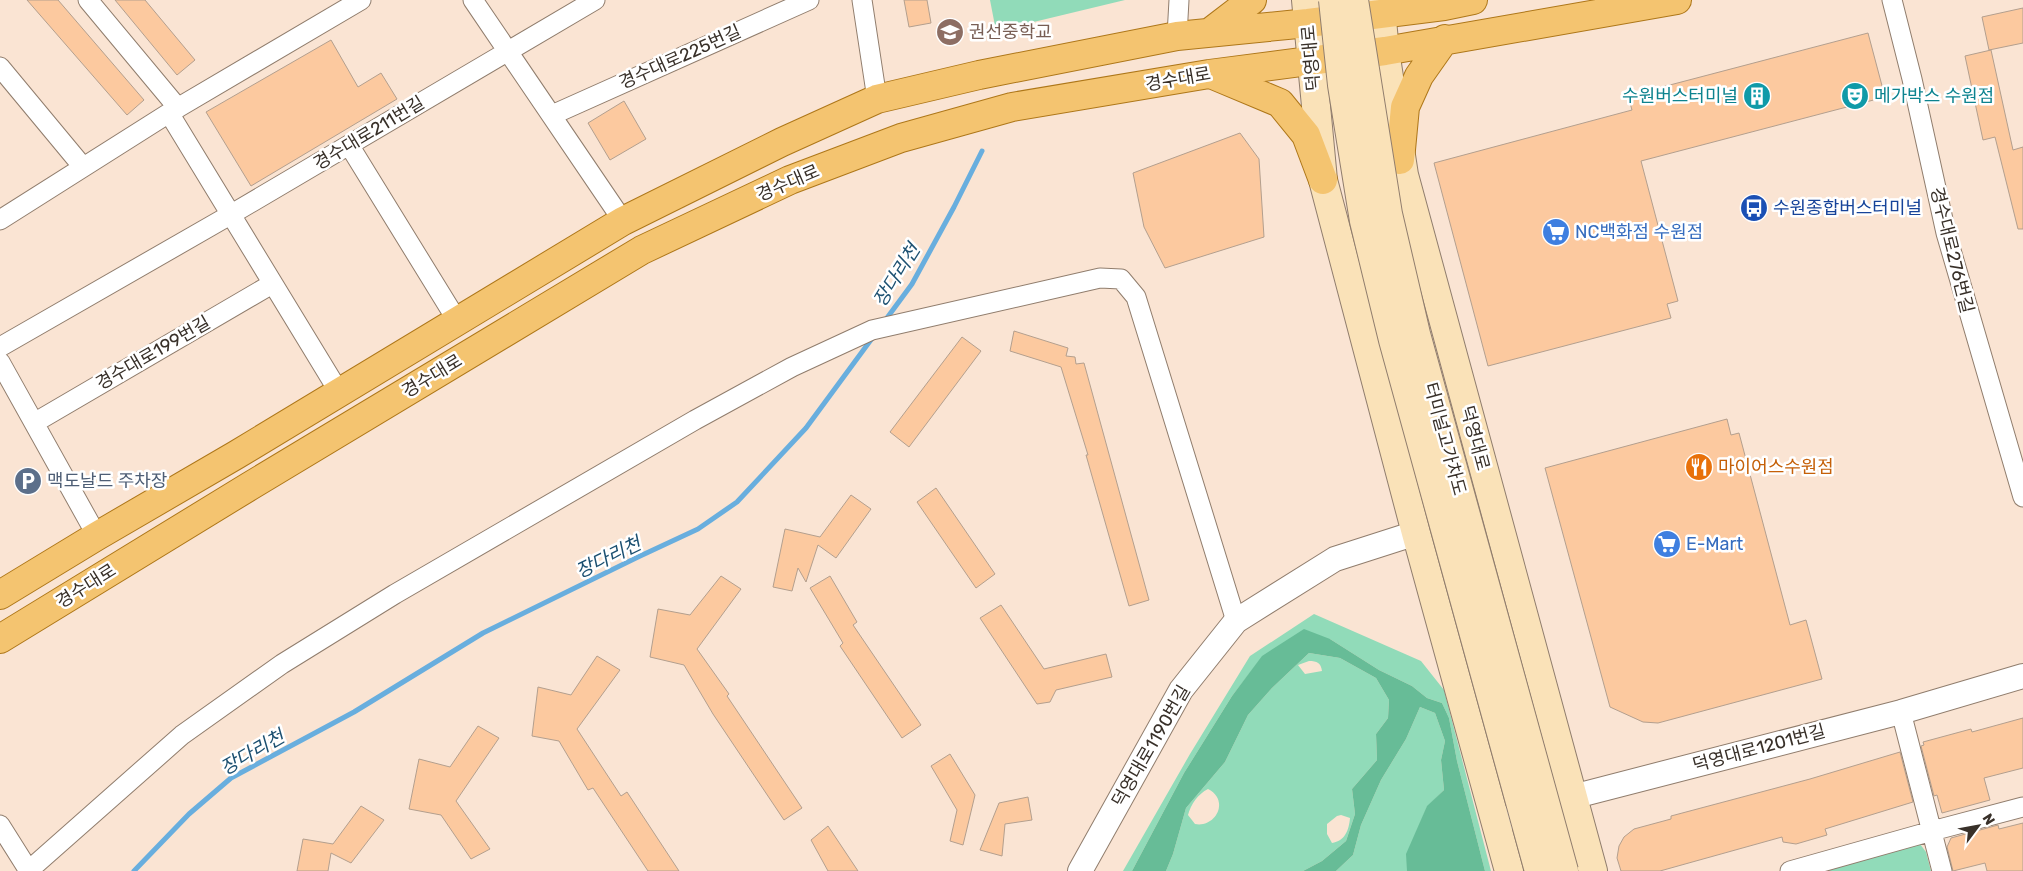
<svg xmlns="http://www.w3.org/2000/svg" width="2023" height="871" viewBox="0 0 2023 871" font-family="Rubik,'Noto Sans KR',sans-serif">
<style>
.green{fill:#91dbb9;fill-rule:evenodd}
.forest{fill:#67bc97}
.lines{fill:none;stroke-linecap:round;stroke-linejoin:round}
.stream{stroke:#68aede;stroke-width:5}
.building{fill:#fcc99f;stroke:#b39f8e}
.minor-casing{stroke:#907d6d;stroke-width:21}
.tertiary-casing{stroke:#907d6d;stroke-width:26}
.secondary-casing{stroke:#907d6d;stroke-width:30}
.primary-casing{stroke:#ae7719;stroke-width:30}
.minor{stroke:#fff;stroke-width:19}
.tertiary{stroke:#fff;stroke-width:24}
.secondary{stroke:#fae2b8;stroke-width:28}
.primary{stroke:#f4c470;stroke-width:28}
.secondary-bridge-casing{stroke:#907d6d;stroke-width:30;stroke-linecap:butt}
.secondary-bridge{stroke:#fae2b8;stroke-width:28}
.labels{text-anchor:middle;stroke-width:5;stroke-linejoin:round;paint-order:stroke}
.education-label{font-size:18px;fill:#785e54;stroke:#fff;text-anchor:start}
.street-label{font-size:18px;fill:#383029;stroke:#fff}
.culture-label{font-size:18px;fill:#0d838f;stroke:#fff;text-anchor:end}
.transit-label{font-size:18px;fill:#164399;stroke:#fff;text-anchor:start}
.shop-label{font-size:18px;fill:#366cbe;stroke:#fff;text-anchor:start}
.food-label{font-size:18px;fill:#c56008;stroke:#fff;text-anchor:start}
.service-label{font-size:18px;fill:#4e5e75;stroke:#fff;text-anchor:start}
.water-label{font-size:19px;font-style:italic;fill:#1c5071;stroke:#fff}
</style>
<rect width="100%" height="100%" fill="#fae4d3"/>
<!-- green -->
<path class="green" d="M990 0H1125L996 31Z
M1314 614 1421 661 1444 690 1491 871H1485L1457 761 1449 718 1442 703 1427 698 1412 686 1379 670 1330 639 1263 656 1232 696 1184 773 1132 871H1123L1190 754 1250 656Z
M1309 653 1340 658 1376 678 1389 700 1388 718 1376 734 1377 760 1352 789 1355 814 1346 841 1322 861 1303 871H1166L1173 854 1186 808 1225 762 1248 715 1272 688ZM1309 661C1317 661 1321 663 1322 671L1305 674 1298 665ZM1208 789C1230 800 1216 828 1195 824L1188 815C1191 804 1198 794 1208 789ZM1341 815 1350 818C1349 830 1345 841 1332 843L1327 834V824L1337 816Z
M1420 707 1435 713 1445 741 1441 760 1444 790 1427 807 1407 854V871H1336L1353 855 1361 825 1381 780 1406 739Z
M1912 844H1920L1926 852 1931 871H1817Z"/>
<!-- forest -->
<path class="forest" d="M1304 629 1330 639 1379 670 1412 686 1427 698 1442 703 1449 718 1457 761 1485 871H1407L1406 854 1427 806 1444 790 1441 760 1445 741 1435 713 1420 707 1406 739 1381 780 1361 825 1353 855 1336 871H1303L1322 861 1346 841 1355 814 1352 789 1377 760 1376 734 1388 718 1389 700 1376 678 1340 658 1309 653 1272 688 1248 715 1225 762 1186 808 1173 854 1166 871H1132L1184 773 1232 696 1262 656Z"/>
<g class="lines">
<!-- stream -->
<path class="stream" d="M884 322 912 284 954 207 982 151
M134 871 189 814 231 778 354 712 483 633 638 557 698 529 737 502 806 428 873 337"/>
</g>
<!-- building -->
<path class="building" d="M27 0H58L144 100 127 115Z
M115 0H145L195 60 177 75Z
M904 0H927L931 23 909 27Z
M2023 8V43L1989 50 1982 17Z
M1868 33 1885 97 1641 161 1678 301 1667 304 1671 318 1488 366 1434 163 1632 110 1628 96Z
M331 40 358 87 381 73 397 99 251 186 206 112Z
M1991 50 2013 150 2023 147V229H2018L1995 137 1983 140 1965 56Z
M624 101 646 139 610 160 588 123Z
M1240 133 1259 159 1264 237 1165 268 1144 227 1133 173Z
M1014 331 1068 348 1066 356 1075 357 1076 364 1084 363 1149 600 1129 606 1086 455H1088L1061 367 1010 351Z
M962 337 981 351 909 447 890 432Z
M1727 419 1731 435 1739 433 1790 625 1806 620 1822 679 1658 723 1643 722 1610 707 1545 468Z
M936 488 995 574 976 588 917 502Z
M851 495 871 509 836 558 818 545 806 582 798 568 792 591 773 587 785 529 820 537Z
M721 576 741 589 697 649 729 694 727 696 802 808 784 820 713 714 684 665 650 657 658 609 690 615Z
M830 576 857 622 853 625 921 725 902 738 840 646 843 643 810 588Z
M1001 605 1044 669 1106 654 1112 677 1056 690 1050 702 1037 704 980 618Z
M597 656 620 670 577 729 621 796 627 792 679 871H648L593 788 588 790 559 741 532 736 538 687 571 695Z
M2023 718V768L1984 778 1990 800 1942 813 1937 795 1934 796 1921 746 1924 745 1923 742 1971 729 1972 732Z
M478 726 499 738 456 801 490 849 471 859 441 815 409 809 419 759 450 767Z
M1900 752 1913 802 1825 829 1827 835 1796 844 1783 842 1782 837 1660 871H1621L1617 858 1619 846 1624 837 1634 829 1671 819V816L1810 779Z
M950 754 975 795 963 845 950 841 957 810 931 766Z
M1028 797 1032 820 1005 824 1002 856 980 850 999 803Z
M361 806 384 820 351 863 331 853 328 871H297L303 839 333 844Z
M2023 823V871H1987L1985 863 1953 871 1947 847 1951 838 1998 825 1999 829Z
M828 826 858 871H828L811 840Z"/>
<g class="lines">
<!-- minor casing -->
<g class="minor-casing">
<path id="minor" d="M88 0 178 108
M473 0 623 221
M862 0 877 99
M1892 0 1912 79 1946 233 2023 497
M1177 36 1179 0
M0 67 83 167
M169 113 339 392
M552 115 809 0
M349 145 458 322
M0 220 169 113 361 0
M0 347 230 215 595 0
M0 362 97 536
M34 423 272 284
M1901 712 1942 871
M0 825 29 871
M28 871 182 735 282 664 395 594 695 420 792 367 872 330 1100 278 1121 279 1136 297 1236 621
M1790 871 1932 831 2023 807"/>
</g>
<!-- tertiary casing -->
<g class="tertiary-casing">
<path id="tertiary" d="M1496 822 1572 797 1901 712 2023 676
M1080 871 1181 690 1236 621 1335 559 1416 533"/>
</g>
<!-- secondary casing -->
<g class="secondary-casing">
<path id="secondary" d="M1306 0 1323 180 1416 533 1509 871
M1380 0 1385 51 1404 175 1593 871"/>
</g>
<!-- primary casing -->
<g class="primary-casing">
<path id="primary" d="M1209 33 1252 0
M1213 75 1280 103 1306 135 1323 180
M1400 160 1405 107 1419 76 1445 39
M0 595 97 536 236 455 623 221 782 142 877 99 979 75 1177 36 1308 23 1444 6 1473 0
M0 639 250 486 642 250 790 180 901 138 1012 107 1209 74 1385 51 1677 0"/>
</g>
<!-- minor -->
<use href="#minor" class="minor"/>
<!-- tertiary -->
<use href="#tertiary" class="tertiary"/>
<!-- secondary -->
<use href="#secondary" class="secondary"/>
<!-- primary -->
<use href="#primary" class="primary"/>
<!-- secondary-bridge casing -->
<g class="secondary-bridge-casing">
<path id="secondary-bridge" d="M1333 0 1342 85 1364 221 1393 340 1539 871
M1354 0 1388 214 1416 334 1564 871"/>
</g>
<!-- secondary-bridge -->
<use href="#secondary-bridge" class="secondary-bridge"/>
</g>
<!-- icons -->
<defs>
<g id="school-disc" transform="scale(1.4375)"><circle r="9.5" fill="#8d6e63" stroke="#fff"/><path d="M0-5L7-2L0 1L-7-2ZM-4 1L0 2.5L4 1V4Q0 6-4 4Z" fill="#fff"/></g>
<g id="building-disc" transform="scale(1.4375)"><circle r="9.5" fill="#0f9aa8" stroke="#fff"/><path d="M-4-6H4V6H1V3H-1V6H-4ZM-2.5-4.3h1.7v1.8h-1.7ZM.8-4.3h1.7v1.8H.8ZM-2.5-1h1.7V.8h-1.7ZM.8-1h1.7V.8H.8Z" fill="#fff"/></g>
<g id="theatre-disc" transform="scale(1.4375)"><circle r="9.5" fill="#0f9aa8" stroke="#fff"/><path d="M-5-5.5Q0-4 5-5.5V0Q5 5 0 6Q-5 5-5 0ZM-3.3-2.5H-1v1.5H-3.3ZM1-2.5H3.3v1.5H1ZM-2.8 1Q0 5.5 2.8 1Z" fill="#fff"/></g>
<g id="bus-disc" transform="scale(1.4375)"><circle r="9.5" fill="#1a4fb4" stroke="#fff"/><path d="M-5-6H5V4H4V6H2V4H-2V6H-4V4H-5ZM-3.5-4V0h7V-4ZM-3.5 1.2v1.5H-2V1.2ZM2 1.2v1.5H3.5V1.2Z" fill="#fff"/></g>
<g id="supermarket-disc" transform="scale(1.4375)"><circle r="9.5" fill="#3f7fe0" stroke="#fff"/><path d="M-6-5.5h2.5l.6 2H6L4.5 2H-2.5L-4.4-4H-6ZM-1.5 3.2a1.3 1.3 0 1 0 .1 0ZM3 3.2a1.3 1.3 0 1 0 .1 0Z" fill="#fff"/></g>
<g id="restaurant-disc" transform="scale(1.4375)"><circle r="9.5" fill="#e8710a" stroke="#fff"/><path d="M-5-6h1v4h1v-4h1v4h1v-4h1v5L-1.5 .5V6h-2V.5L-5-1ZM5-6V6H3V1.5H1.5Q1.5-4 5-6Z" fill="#fff"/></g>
<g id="parking-disc" transform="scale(1.4375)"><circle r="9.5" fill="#5c6f8a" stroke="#fff"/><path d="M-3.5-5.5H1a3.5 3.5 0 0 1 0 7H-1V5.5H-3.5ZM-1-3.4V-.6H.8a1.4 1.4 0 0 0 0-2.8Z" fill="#fff"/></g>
</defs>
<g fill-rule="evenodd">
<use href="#school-disc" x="950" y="32"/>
<use href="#building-disc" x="1757" y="96"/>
<use href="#theatre-disc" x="1855" y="96"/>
<use href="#bus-disc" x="1754" y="208"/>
<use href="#supermarket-disc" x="1556" y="232"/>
<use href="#restaurant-disc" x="1699" y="467"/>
<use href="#parking-disc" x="28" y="481"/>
<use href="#supermarket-disc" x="1667" y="544"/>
</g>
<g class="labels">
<!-- education labels -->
<g class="education-label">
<text x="969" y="38">권선중학교</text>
</g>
<!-- street labels -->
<g class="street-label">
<text transform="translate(680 57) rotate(-24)" y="6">경수대로225번길</text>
<text transform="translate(1311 58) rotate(-95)" y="6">덕영대로</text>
<text transform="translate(1178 79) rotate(-10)" y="6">경수대로</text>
<text transform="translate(369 133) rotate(-31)" y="6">경수대로211번길</text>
<text transform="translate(788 183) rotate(-23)" y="6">경수대로</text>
<text transform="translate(1952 250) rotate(76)" y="6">경수대로276번길</text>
<text transform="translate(153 353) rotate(-30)" y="6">경수대로199번길</text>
<text transform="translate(432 376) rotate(-31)" y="6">경수대로</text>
<text transform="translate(1475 438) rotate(75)" y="6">덕영대로</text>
<text transform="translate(1445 439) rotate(75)" y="6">터미널고가차도</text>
<text transform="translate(86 586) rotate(-32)" y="6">경수대로</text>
<text transform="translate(1151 746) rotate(-60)" y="6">덕영대로1190번길</text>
<text transform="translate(1759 748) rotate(-15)" y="6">덕영대로1201번길</text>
</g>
<!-- culture labels -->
<g class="culture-label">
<text x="1738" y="102">수원버스터미널</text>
<text x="1874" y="102" text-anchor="start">메가박스 수원점</text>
</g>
<!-- transit labels -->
<g class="transit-label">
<text x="1773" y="214">수원종합버스터미널</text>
</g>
<!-- shop labels -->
<g class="shop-label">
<text x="1575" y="238">NC백화점 수원점</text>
<text x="1686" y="550">E-Mart</text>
</g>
<!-- food labels -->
<g class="food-label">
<text x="1718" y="473">마이어스수원점</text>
</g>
<!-- service labels -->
<g class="service-label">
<text x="47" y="487">맥도날드 주차장</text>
</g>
<!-- water labels -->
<g class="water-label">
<text transform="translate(896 275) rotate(-58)" y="7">장다리천</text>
<text transform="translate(608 557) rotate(-26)" y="7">장다리천</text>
<text transform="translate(252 752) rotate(-30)" y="7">장다리천</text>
</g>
</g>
<!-- north arrow -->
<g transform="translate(1978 826) rotate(58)" stroke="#ffffff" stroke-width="4" paint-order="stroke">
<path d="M0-4L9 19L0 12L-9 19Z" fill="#383029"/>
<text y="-8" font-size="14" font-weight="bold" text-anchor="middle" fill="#383029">N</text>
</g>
</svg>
